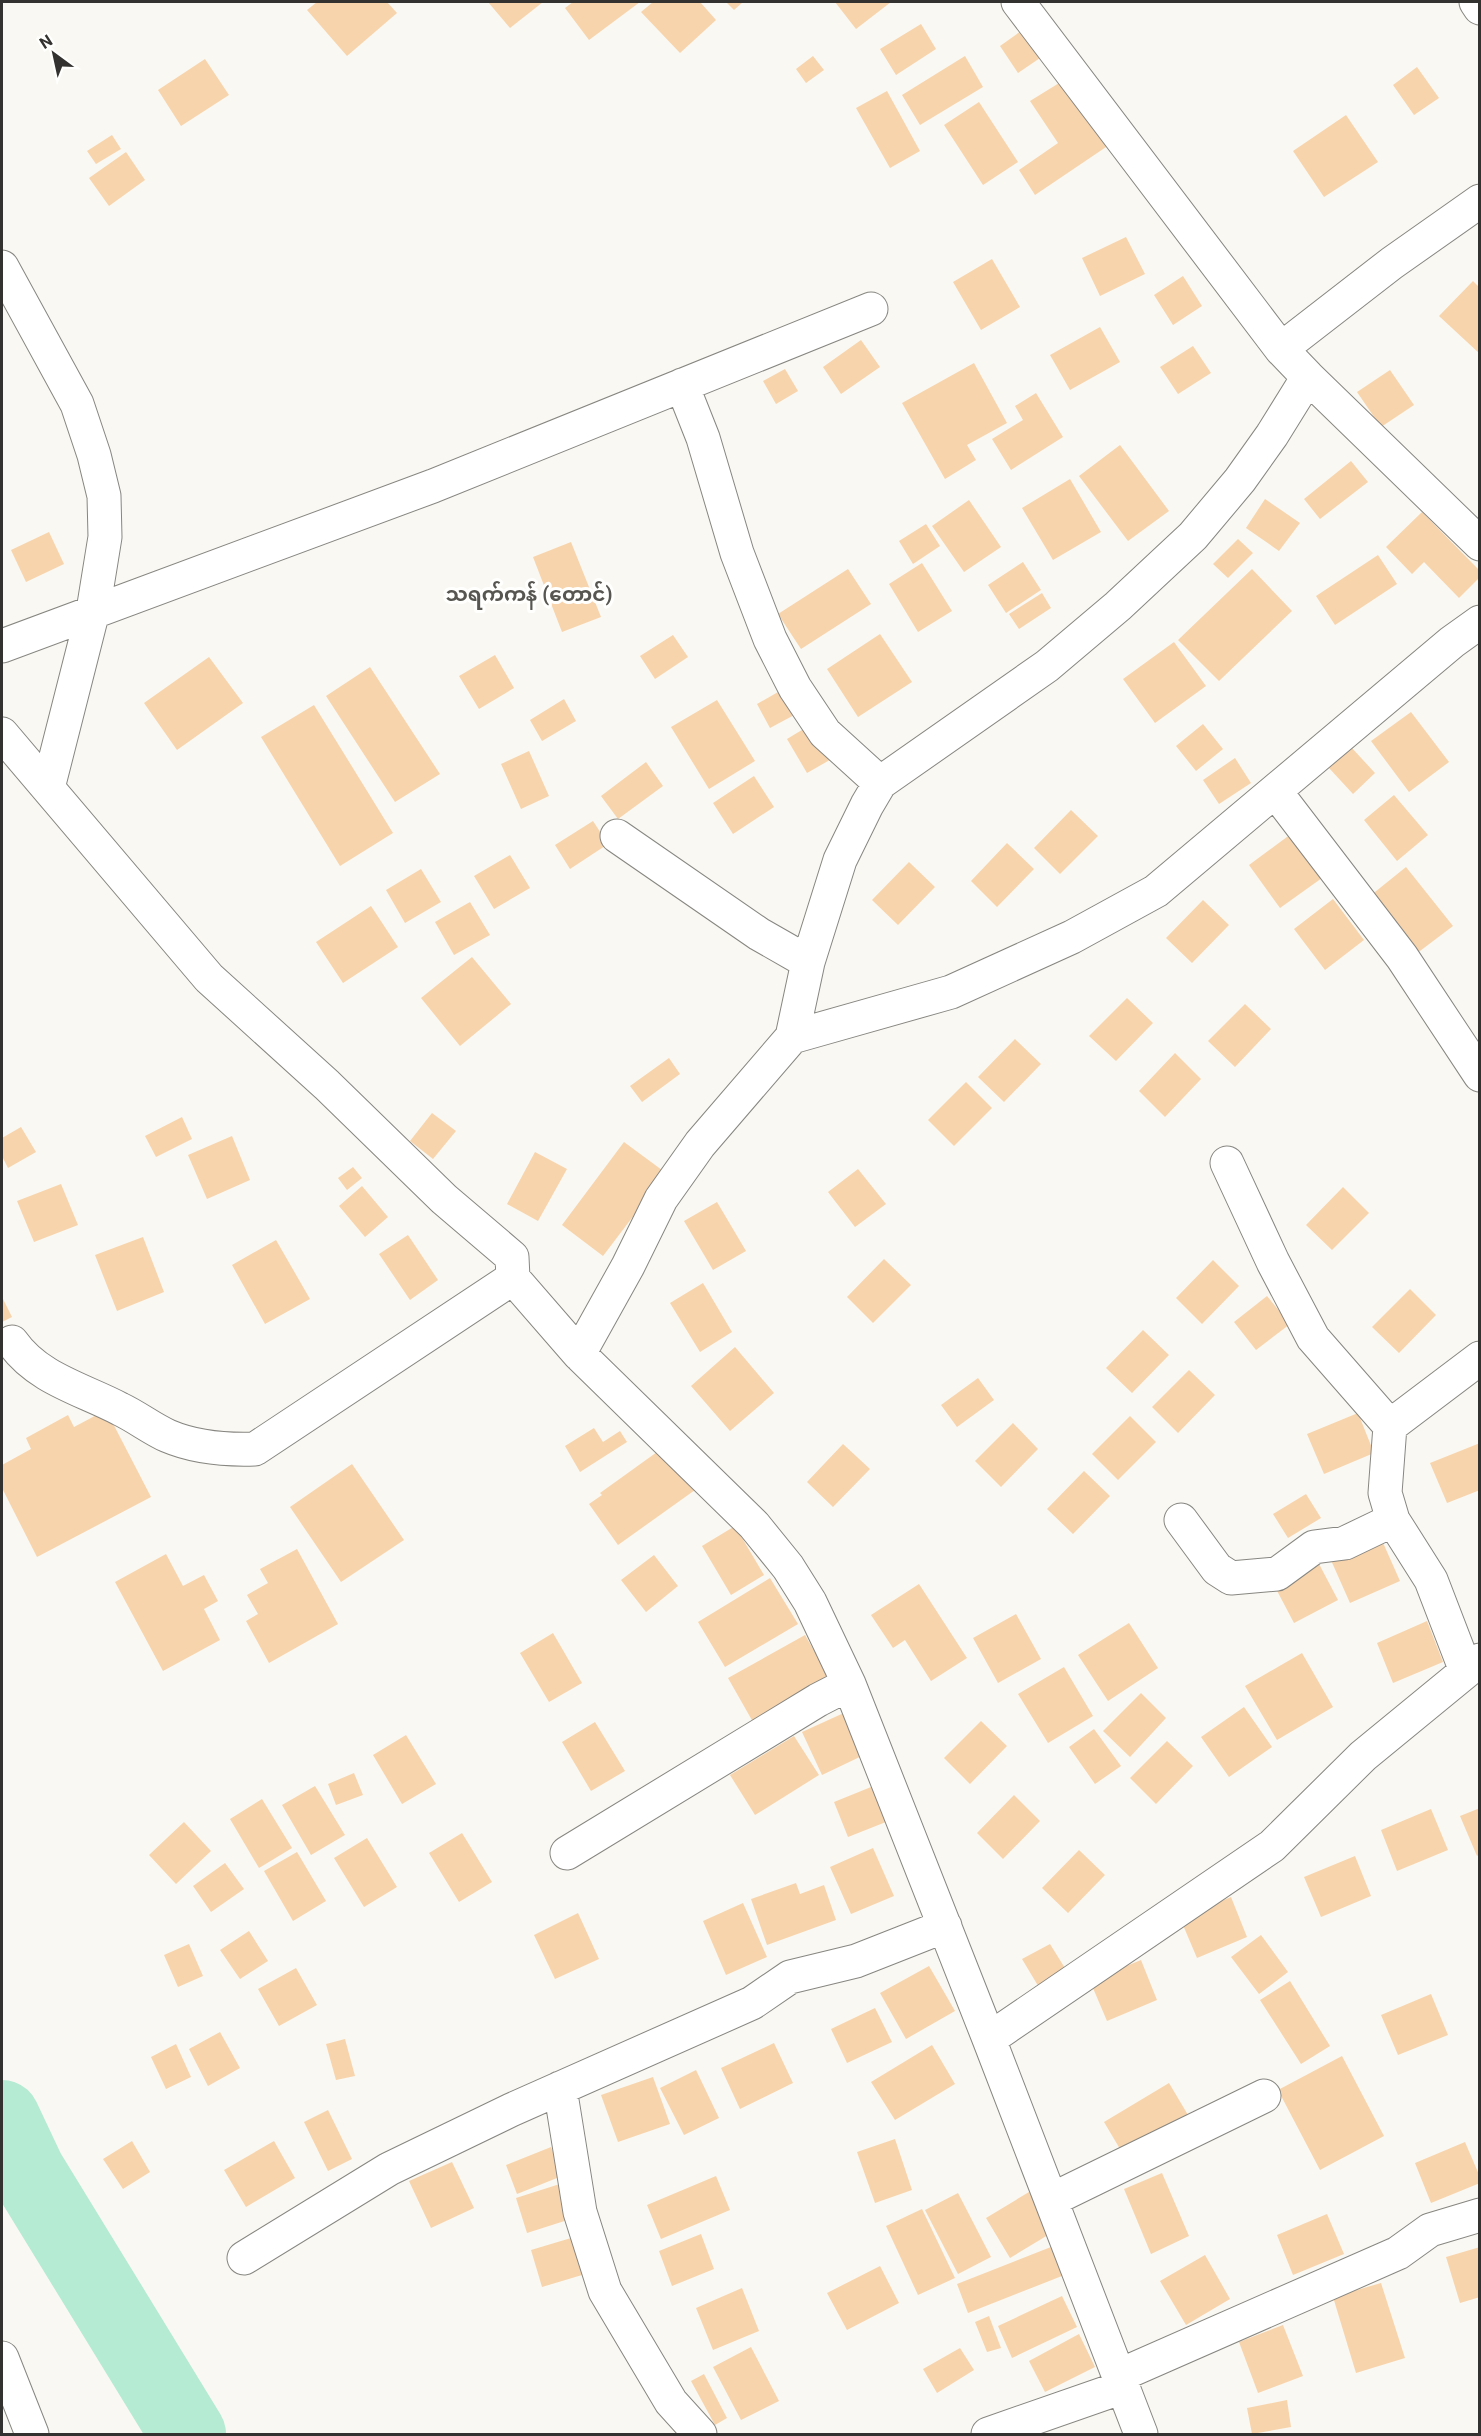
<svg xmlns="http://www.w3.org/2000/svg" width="1481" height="2436" viewBox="0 0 1481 2436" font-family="Roboto,'Noto Sans Myanmar',sans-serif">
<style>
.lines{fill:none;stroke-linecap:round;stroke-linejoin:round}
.river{stroke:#b4ebd2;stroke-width:76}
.building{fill:#f8d4ac}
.minor-casing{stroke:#878681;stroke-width:35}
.minor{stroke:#fff;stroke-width:33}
.labels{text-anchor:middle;stroke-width:6;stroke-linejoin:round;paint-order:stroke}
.quarter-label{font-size:20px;font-weight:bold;fill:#575651;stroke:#fffffe}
</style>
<rect width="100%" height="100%" fill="#f9f8f2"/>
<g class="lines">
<!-- river -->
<path class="river" d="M2 2118 27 2171 188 2434"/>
</g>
<!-- building -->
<path class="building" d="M317 2H387L397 13 347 56 307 10Z
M488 2H543L510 28Z
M573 2H640L589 40 565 8Z
M653 2H700L716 20 680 53 641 12Z
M726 2H743L734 10Z
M835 2H891L856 29Z
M921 24 936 49 896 75 880 49Z
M1021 31 1040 58 1018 73 1000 46Z
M813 56 824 70 806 83 796 69Z
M965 56 983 87 920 125 902 95Z
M205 59 229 95 181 126 158 90Z
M1417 67 1439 98 1414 115 1393 85Z
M1064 80 1112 143 1035 195 1019 170 1058 143 1030 101Z
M887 91 920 151 890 168 856 108Z
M979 102 1018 162 983 185 944 125Z
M1346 115 1378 162 1324 197 1293 151Z
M112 135 121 149 96 164 87 151Z
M126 152 145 180 109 206 89 178Z
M1126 237 1145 274 1100 296 1082 258Z
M992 259 1020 307 981 330 953 282Z
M1183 276 1202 306 1173 325 1154 295Z
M1473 281 1480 288V354L1439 316Z
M1100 327 1120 362 1070 390 1050 355Z
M861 340 880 367 841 394 823 367Z
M1193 346 1211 373 1178 394 1160 367Z
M974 363 1007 423 967 445 976 460 945 479 902 403Z
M785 369 798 391 776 404 763 381Z
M1390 370 1414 405 1381 427 1357 392Z
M1036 393 1063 437 1011 470 992 439 1023 420 1015 406Z
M1120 445 1169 511 1128 541 1079 476Z
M1351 461 1368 482 1320 519 1304 499Z
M1070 479 1101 532 1053 560 1022 508Z
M1265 499 1300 523 1279 551 1246 528Z
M969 500 1001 547 964 572 932 526Z
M1422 512 1480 571V577L1459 598 1424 562 1412 574 1386 547Z
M926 524 940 546 913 564 899 541Z
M49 532 64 564 26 582 11 550Z
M1238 539 1253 553 1228 578 1213 564Z
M571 542 601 617 562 632 533 557Z
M1378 555 1397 584 1335 625 1316 596Z
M1023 562 1041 590 1006 613 988 585Z
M922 563 952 611 918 632 889 584Z
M848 569 871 604 801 649 778 614Z
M1252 569 1292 611 1219 681 1178 640Z
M1042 593 1051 608 1019 629 1009 614Z
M880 634 912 682 858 717 827 669Z
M673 635 688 657 655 679 640 656Z
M1174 642 1206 686 1155 723 1123 679Z
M495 655 514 688 479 709 459 676Z
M209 657 243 703 177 750 144 703Z
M370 667 440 774 395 802 326 696Z
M785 688 798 713 770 728 757 704Z
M564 699 576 721 542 741 530 720Z
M717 700 755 761 709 789 671 727Z
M314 705 393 833 340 866 261 737Z
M1411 712 1449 762 1409 792 1371 741Z
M815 722 835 757 807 773 787 739Z
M1203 724 1223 749 1196 771 1176 746Z
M1351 747 1375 773 1353 794 1329 768Z
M529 751 549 796 521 809 501 764Z
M1235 758 1251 783 1219 804 1203 780Z
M646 762 663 786 618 819 601 796Z
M754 776 774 807 733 834 713 803Z
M1394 795 1428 835 1397 861 1364 820Z
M1071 810 1098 836 1060 874 1034 848Z
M593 821 608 844 570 869 555 845Z
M1291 834 1322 878 1280 908 1249 865Z
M1007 843 1034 869 997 907 971 881Z
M510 855 530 888 494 909 474 876Z
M909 862 935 887 898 925 872 900Z
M1406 867 1453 926 1416 954 1370 896Z
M421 869 441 902 405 923 386 890Z
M1333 899 1364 940 1325 970 1294 929Z
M1203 900 1229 925 1192 963 1166 938Z
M470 902 490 935 454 955 435 922Z
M371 906 398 947 343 983 316 942Z
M472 957 511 1004 460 1046 421 998Z
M1127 998 1153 1023 1116 1061 1089 1036Z
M1245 1004 1271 1029 1235 1067 1208 1041Z
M1015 1039 1041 1064 1004 1102 978 1077Z
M1175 1053 1201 1079 1165 1117 1139 1091Z
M669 1058 680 1074 642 1102 630 1086Z
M966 1082 992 1108 954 1146 928 1120Z
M432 1113 456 1131 433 1159 410 1141Z
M182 1117 192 1139 156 1157 145 1136Z
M21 1127 36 1152 8 1168 2 1156V1138Z
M232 1136 250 1180 207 1199 188 1155Z
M624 1142 666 1173 603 1256 562 1225Z
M535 1152 567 1169 538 1221 507 1204Z
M353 1167 362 1178 347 1190 338 1178Z
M858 1169 886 1204 855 1227 828 1192Z
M61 1184 78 1225 34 1242 17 1201Z
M362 1186 388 1217 365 1237 339 1206Z
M1343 1187 1369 1213 1332 1250 1306 1225Z
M717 1202 746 1251 713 1270 684 1221Z
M408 1235 438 1280 410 1300 379 1254Z
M143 1237 164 1292 117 1311 95 1255Z
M276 1240 310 1299 265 1324 232 1265Z
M884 1259 911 1285 873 1323 847 1297Z
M1213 1260 1239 1286 1202 1324 1176 1298Z
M703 1283 732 1332 700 1352 670 1303Z
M1410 1289 1436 1315 1399 1353 1372 1327Z
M1267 1296 1290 1324 1256 1350 1234 1322Z
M2 1297 12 1317 2 1322Z
M1143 1330 1169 1355 1132 1393 1106 1368Z
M735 1347 774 1393 730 1431 691 1386Z
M1189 1370 1215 1395 1178 1433 1152 1407Z
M978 1378 994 1400 957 1427 941 1405Z
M106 1410 151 1497 37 1557 2 1488V1465L31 1449 26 1438 68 1415 74 1427Z
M1358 1413 1374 1453 1324 1474 1307 1434Z
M1130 1416 1156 1442 1118 1480 1092 1454Z
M1013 1423 1038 1449 1001 1487 975 1461Z
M594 1428 603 1442 620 1431 627 1442 580 1472 565 1446Z
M1480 1443V1490L1447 1503 1430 1463Z
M843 1444 870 1469 833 1507 807 1482Z
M664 1447 695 1490 618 1545 589 1504 602 1495 600 1493Z
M352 1464 404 1540 341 1582 290 1507Z
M1084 1471 1110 1496 1073 1534 1047 1509Z
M1306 1494 1321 1518 1288 1538 1273 1514Z
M735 1526 764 1575 731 1595 702 1546Z
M1380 1536 1400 1581 1350 1603 1330 1558Z
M297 1549 338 1624 269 1663 246 1621 258 1614 247 1595 268 1583 260 1569Z
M166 1554 183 1586 204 1575 218 1601 204 1609 220 1640 163 1671 115 1582Z
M654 1555 678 1586 646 1612 621 1580Z
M1318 1562 1338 1600 1294 1623 1274 1585Z
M770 1578 798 1624 725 1667 698 1622Z
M919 1584 967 1658 931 1681 905 1640 893 1648 871 1615Z
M1016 1614 1041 1659 998 1683 973 1638Z
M1427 1621 1443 1662 1393 1683 1377 1643Z
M1129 1623 1158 1668 1108 1701 1078 1655Z
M553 1633 582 1683 549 1702 520 1653Z
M805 1635 830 1679 753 1722 728 1678Z
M1302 1653 1333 1707 1277 1740 1245 1686Z
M1064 1667 1093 1716 1048 1743 1018 1694Z
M1141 1693 1166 1718 1130 1757 1103 1731Z
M1244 1707 1272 1747 1229 1777 1201 1737Z
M846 1712 866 1754 822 1775 802 1732Z
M981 1721 1007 1746 970 1784 944 1758Z
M595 1722 625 1771 591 1791 562 1742Z
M1094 1729 1121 1766 1095 1784 1069 1747Z
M406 1735 436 1784 402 1804 373 1755Z
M794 1736 819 1775 755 1815 730 1775Z
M1167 1741 1193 1766 1156 1804 1130 1778Z
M354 1773 363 1795 336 1805 328 1784Z
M876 1785 891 1820 848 1837 834 1802Z
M315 1786 345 1835 311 1855 282 1805Z
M1014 1795 1040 1821 1003 1859 977 1833Z
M262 1799 292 1848 259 1868 230 1819Z
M1480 1808V1854L1477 1856 1460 1816Z
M1431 1809 1448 1850 1397 1871 1381 1830Z
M184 1822 211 1851 176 1884 149 1855Z
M462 1833 492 1882 459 1902 429 1853Z
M367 1838 397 1887 364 1907 334 1858Z
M873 1848 894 1896 851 1914 830 1867Z
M1079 1850 1105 1875 1068 1913 1042 1888Z
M297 1852 326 1901 293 1921 264 1871Z
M1355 1856 1371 1896 1321 1917 1304 1877Z
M225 1863 244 1889 211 1912 193 1886Z
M796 1883 800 1894 824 1885 836 1920 767 1945 751 1899Z
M1231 1897 1247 1937 1197 1958 1180 1918Z
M743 1903 767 1957 726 1975 703 1921Z
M578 1913 599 1959 555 1979 534 1935Z
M249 1931 268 1961 240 1979 220 1950Z
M1261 1935 1288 1972 1259 1994 1231 1957Z
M189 1944 203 1976 178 1987 164 1955Z
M1050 1944 1068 1973 1040 1989 1022 1959Z
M1141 1960 1157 2000 1107 2021 1090 1981Z
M929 1966 955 2011 906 2039 880 1993Z
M296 1968 317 2005 279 2026 258 1989Z
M1290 1981 1330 2046 1301 2064 1260 2000Z
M1431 1994 1448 2035 1398 2055 1381 2015Z
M875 2008 892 2042 847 2063 831 2029Z
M220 2032 240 2068 208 2086 189 2049Z
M345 2039 355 2076 336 2080 326 2044Z
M774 2043 793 2083 740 2109 721 2068Z
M176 2044 191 2077 166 2089 151 2057Z
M932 2045 955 2084 895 2120 871 2082Z
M1342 2056 1384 2136 1320 2170 1278 2090Z
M696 2070 719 2118 684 2135 660 2088Z
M653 2077 670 2124 618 2142 601 2095Z
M1169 2083 1188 2115 1123 2154 1104 2122Z
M328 2110 352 2159 328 2171 304 2122Z
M895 2139 912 2190 875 2203 857 2152Z
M132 2141 150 2172 123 2189 103 2159Z
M274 2141 295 2178 246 2207 224 2170Z
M1465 2142 1480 2177V2183L1431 2203 1415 2163Z
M551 2147 562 2176 517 2194 506 2165Z
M452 2162 474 2208 431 2228 409 2181Z
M1162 2173 1189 2236 1151 2254 1124 2189Z
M716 2176 730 2210 661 2239 647 2205Z
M566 2182 577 2217 527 2233 516 2198Z
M1029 2192 1053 2232 1010 2258 986 2218Z
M958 2193 991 2257 958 2274 925 2210Z
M922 2209 955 2278 918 2295 886 2226Z
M1327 2214 1344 2254 1293 2275 1277 2235Z
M701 2234 714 2269 672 2286 659 2251Z
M571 2238 582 2275 542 2287 531 2250Z
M1056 2245 1067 2274 968 2313 957 2284Z
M1480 2247V2297L1460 2303 1446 2257Z
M1205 2255 1230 2299 1186 2325 1160 2281Z
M880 2266 899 2303 847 2330 827 2293Z
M1381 2283 1405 2358 1356 2373 1333 2297Z
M742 2288 759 2331 713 2350 696 2308Z
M1062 2296 1077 2327 1012 2358 998 2326Z
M989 2316 1001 2348 987 2352 975 2322Z
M1283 2325 1303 2376 1258 2393 1239 2342Z
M1079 2334 1095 2367 1045 2392 1029 2361Z
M751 2347 779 2401 741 2420 713 2367Z
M960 2348 974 2370 937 2393 923 2369Z
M704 2374 727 2418 715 2425 691 2381Z
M1287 2400 1291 2427 1252 2434 1247 2408Z"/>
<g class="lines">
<!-- minor casing -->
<g class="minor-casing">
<path id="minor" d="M1018 2 1281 349 1308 377 1480 544
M1476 2 1480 8
M2 267 77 404 94 455 104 496 105 537 93 611 48 788
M1281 349 1392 263 1480 201
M682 385 703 438 737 553 770 639 795 688 825 733 880 783
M2 646 433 486 871 309
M2 734 209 978 327 1085 444 1199 512 1257 513 1278 579 1354 754 1525 788 1567 810 1602 849 1684 989 2039 1141 2434
M1275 791 1402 957 1480 1075
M617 836 759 934 808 962
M792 1037 951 992 1072 937 1156 891 1452 642 1480 622
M1227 1163 1273 1262 1313 1338 1390 1426 1385 1493 1393 1520 1431 1580 1466 1671
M12 1342C38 1379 82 1389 120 1409 137 1417 152 1429 168 1436 196 1448 226 1450 255 1449L513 1278
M579 1354 628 1266 661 1199 700 1144 792 1037 808 962 840 860 867 805 880 783 1047 666 1118 606 1193 536 1240 480 1272 435 1308 377
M1390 1426 1480 1358
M1181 1520 1217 1569 1231 1578 1277 1574 1314 1547 1345 1543 1393 1520
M567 1853 818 1700 849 1684
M989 2039 1272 1846 1363 1756 1480 1660
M560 2088 580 2212 605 2291 671 2402 700 2434
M1051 2200 1264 2096
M244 2258 389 2169 511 2110 752 2003 790 1977 856 1961 945 1926
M2 2358 32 2434
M1118 2376 1398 2253 1430 2230 1480 2215
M988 2434 1123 2387"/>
</g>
<!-- minor -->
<use href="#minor" class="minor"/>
</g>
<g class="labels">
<!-- quarter labels -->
<g class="quarter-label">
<text x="529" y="601">သရက်ကန် (တောင်)</text>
</g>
</g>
<!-- border -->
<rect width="1481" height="2436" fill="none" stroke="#333230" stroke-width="6"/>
<!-- north arrow -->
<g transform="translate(54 54) rotate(327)" stroke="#fffffe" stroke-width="4.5" paint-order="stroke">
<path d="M0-4.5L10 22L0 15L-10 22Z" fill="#333230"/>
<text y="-9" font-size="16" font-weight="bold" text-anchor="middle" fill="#333230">N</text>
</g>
</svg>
